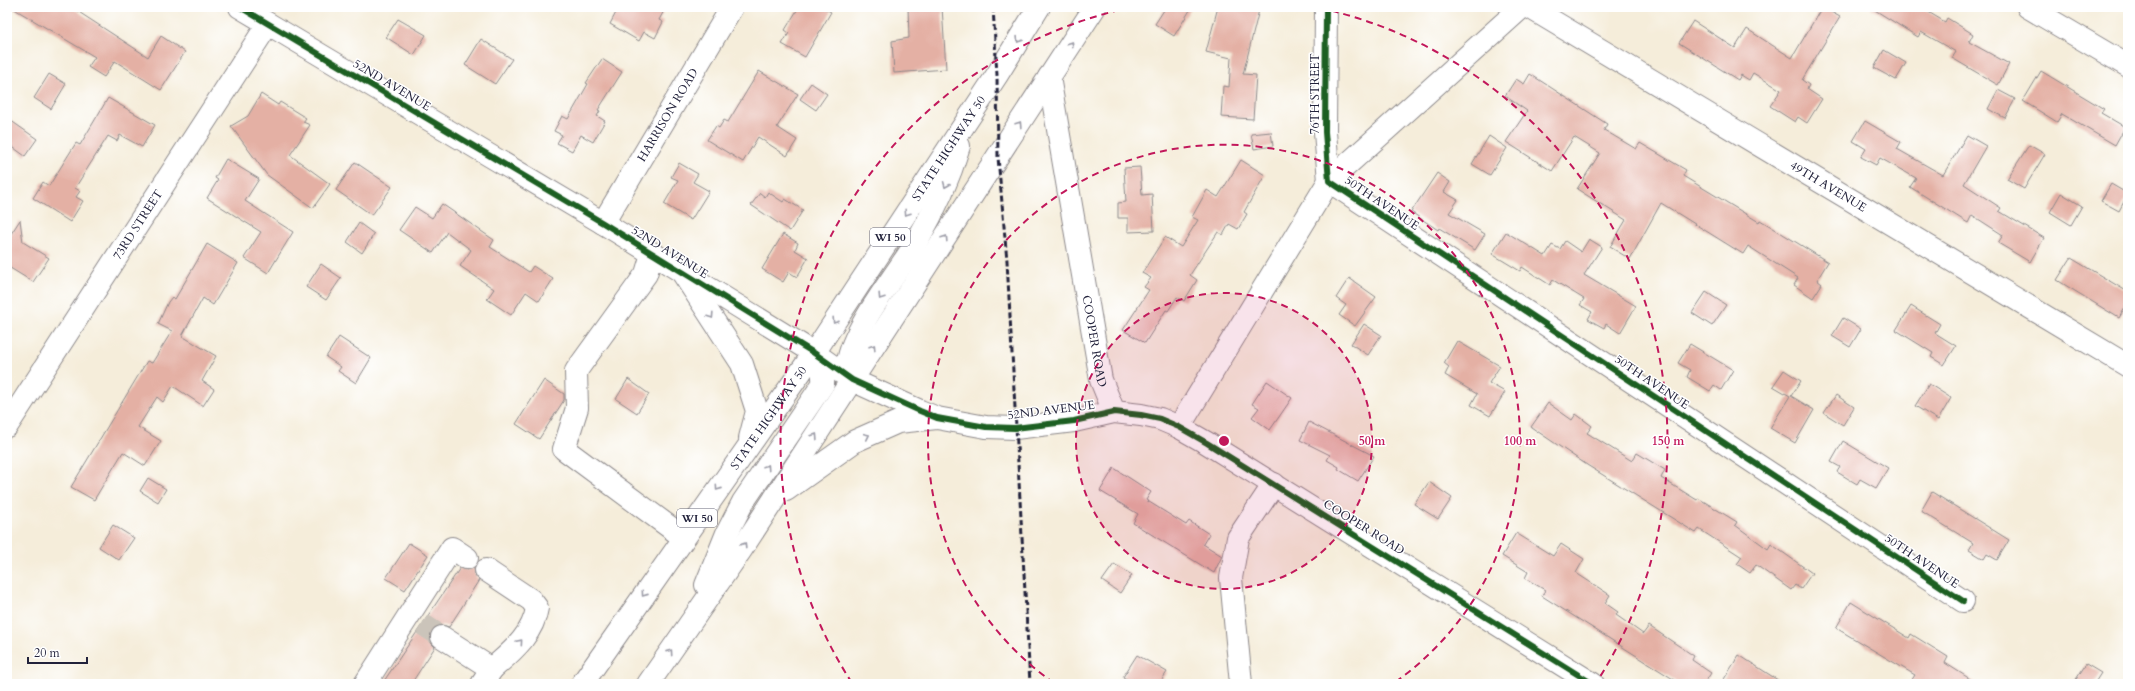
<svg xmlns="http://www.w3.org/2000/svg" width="2135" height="691" viewBox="0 0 2135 691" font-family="Cardo,serif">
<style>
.building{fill:#e4b0a4}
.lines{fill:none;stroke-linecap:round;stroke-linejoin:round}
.minor-tunnel{stroke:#cbc4ba;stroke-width:22;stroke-dasharray:22 11;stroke-linecap:butt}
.minor-casing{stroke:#8c888a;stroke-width:24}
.major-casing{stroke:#8c888a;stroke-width:24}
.minor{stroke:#fff;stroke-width:22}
.major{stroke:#fff;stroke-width:22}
.rail{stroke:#22223b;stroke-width:3;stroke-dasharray:6 3;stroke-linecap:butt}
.cycleway-casing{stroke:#fff;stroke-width:8}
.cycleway{stroke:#1b5e20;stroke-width:6}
.oneway{stroke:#9c9ca7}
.ring{fill:none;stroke:#c2185b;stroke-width:2;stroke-dasharray:7 5}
.labels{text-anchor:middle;stroke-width:3;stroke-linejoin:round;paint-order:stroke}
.shield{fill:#fff;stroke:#646476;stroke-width:1}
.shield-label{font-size:11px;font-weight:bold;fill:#22223b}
.street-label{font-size:12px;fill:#22223b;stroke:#fff}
.centre{fill:#c2185b;stroke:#fff;stroke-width:2}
.ring-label{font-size:12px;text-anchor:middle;font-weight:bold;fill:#c2185b;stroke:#fff;stroke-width:3;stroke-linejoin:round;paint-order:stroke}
</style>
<rect width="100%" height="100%" fill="#fff"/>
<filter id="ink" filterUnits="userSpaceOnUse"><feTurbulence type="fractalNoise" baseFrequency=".025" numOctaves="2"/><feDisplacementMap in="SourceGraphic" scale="8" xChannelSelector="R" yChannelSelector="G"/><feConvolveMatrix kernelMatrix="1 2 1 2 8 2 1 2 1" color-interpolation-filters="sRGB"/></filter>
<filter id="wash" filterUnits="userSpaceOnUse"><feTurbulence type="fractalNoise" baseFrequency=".012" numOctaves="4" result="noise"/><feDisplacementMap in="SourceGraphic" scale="16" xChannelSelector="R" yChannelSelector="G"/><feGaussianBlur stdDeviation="0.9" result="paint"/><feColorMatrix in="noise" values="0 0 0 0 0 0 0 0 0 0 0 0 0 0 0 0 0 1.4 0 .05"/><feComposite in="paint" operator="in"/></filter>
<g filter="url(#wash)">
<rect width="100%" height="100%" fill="#f5edda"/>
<g id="blocks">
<!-- building -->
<path class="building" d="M11 7H71L148 57 161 36 185 52 161 90 115 61 104 77 88 67 95 57Z
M619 7H666L659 20 663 22 655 38 644 32 639 41 610 24Z
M799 7H822L831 12 805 57 782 44 789 33 785 30Z
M908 7H942L946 69 894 73 892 41 909 38Z
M1166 7H1192L1174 36 1155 24Z
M1218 7H1247L1259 10 1243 74 1256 75 1253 119 1221 117 1223 86 1229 87 1231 58 1206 52Z
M1822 7 1840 17 1802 80 1809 85 1807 89 1822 99 1807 123 1798 117 1795 122 1770 106 1781 90 1753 73 1749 80 1741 75 1738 80 1679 43 1693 21 1735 48 1747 29 1792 58Z
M1870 7H1920L1945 22 1947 18 1973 34 1969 42 2009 64 1998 85 1952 58 1956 52 1921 32 1918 37Z
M398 19 426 35 414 55 386 37Z
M481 39 512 59 495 84 465 65Z
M1884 50 1906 63 1896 80 1874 68Z
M602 59 622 72 598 110 600 111 597 116 605 121 593 142 581 135 572 151 557 143 562 135 554 131 562 116 568 119 588 84 586 83Z
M759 71 798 94 777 127 797 140 787 156 758 137 743 162 707 140 716 126 719 128 724 120 728 122Z
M2041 71 2104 109 2101 113 2125 127 2115 145 2062 114 2057 122 2023 101Z
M49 74 66 84 51 109 34 98Z
M1530 74 1607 124 1604 130 1636 149 1640 143 1686 170 1683 176 1759 222 1760 220 1770 226 1828 262 1817 280 1822 284 1813 298 1794 285 1798 278 1748 246 1743 254 1661 203 1630 259 1610 247 1626 220 1577 189 1600 153 1574 137 1552 171 1506 142 1527 111 1505 96 1516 79 1524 84Z
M811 83 827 94 816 110 800 99Z
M1998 90 2015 99 2005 118 1988 109Z
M261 94 278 105 280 102 306 118 303 122 310 125 290 155 330 184 313 208 267 175 231 126 248 116Z
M108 98 155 125 142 147 120 135 117 141 108 136 75 188 80 191 76 197 83 201 70 222 33 198 43 182 49 186 76 143 80 145Z
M7 118 37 139 25 156 7 143Z
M1865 121 1901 142 1897 149 1943 175 1967 135 1986 146 1964 184 2001 208 1999 211 2044 238 2030 262 1998 243 2003 235 1972 215 1968 223 1910 187 1916 178 1880 158 1876 165 1861 157 1866 149 1853 141Z
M1271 132 1273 146 1254 149 1251 134Z
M1489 136 1507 148 1490 175 1472 164Z
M2029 145 2045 154 2024 189 2007 179Z
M226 159 259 179 245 201 293 232 268 273 244 258 261 232 207 198 218 180 215 178Z
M1241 160 1265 175 1244 212 1247 214 1238 229 1229 224 1223 235 1218 232 1190 275 1197 280 1184 301 1177 297 1168 311 1166 310 1145 343 1123 330 1149 290 1144 287 1151 278 1142 273 1165 237 1181 247 1198 220 1192 217 1207 190 1218 197Z
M355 162 392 187 372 215 336 190Z
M679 163 698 174 693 182 709 191 691 220 664 204 678 180 671 177Z
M1140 167 1142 195 1152 194 1154 231 1128 232V218H1118V203L1126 202 1124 168Z
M1437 173 1450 182 1444 192 1458 200 1449 213 1485 234 1475 250 1439 228 1438 230 1411 212Z
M2111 184 2128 194 2119 211 2101 201Z
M768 192 783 202 785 199 803 210 790 231 751 205 760 193 765 197Z
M2061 193 2082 206 2071 225 2050 212Z
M442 204 494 240 490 247 529 272 533 266 553 279 539 301 526 292 511 315 487 299 494 289 460 266 471 250 447 232 433 253 399 230 415 207 432 218Z
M20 220 23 242 49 258 33 282 7 266V240Z
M359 223 374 234 362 253 347 242Z
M1506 232 1545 256 1552 245 1560 249 1565 241 1581 252 1589 239 1602 247 1584 275 1636 306 1620 333 1606 324 1604 328 1588 319 1592 312 1580 305 1584 299 1553 280 1550 285 1522 267 1520 271 1492 254Z
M783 234 798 243 795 250 808 258 797 277 789 272 783 282 762 269Z
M207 244 238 263 213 305 203 298 182 336 216 356 202 381 214 389 203 406 173 386 163 402 157 397 138 427 161 441 145 466 123 452 94 500 71 487 147 361 152 363 172 331 158 324 168 302 172 297 175 299Z
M2071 258 2128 292V303L2119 318 2057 280Z
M321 264 341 278 326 300 306 287Z
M1349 278 1376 297 1355 326 1339 315 1346 305 1336 298Z
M1706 292 1726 305 1712 326 1692 313Z
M1911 306 1940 324 1935 333 1956 346 1944 365 1931 357 1933 353 1896 330Z
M1843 318 1861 329 1850 347 1832 336Z
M1364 324 1381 335 1368 355 1351 344Z
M339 337 371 358 356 383 338 371 341 367 326 357Z
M1457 341 1500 366 1489 383 1505 392 1490 416 1471 405 1477 394 1445 375 1449 367 1444 363Z
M1690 344 1733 370 1721 390 1714 385 1710 391 1687 377 1690 370 1678 363Z
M1784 370 1801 381 1791 396 1814 410 1795 443 1770 428 1790 396 1773 386Z
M628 379 649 394 637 413 616 399Z
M544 380 564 394V400L539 439 516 424Z
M1267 381 1292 398 1270 430 1252 417 1259 408 1252 404Z
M1929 384 1951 398 1938 420 1915 406Z
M1836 395 1854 407 1843 425 1824 413Z
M1548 403 1572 420 1576 414 1592 426 1587 433 1632 461 1637 453 1665 470 1661 478 1697 500 1698 498 1737 522 1735 525 1768 549 1771 544 1812 573 1801 589 1795 585 1791 590 1756 565 1750 573 1737 564 1742 557 1699 529 1696 533 1587 465 1531 427Z
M1309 422 1374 456 1358 481 1338 469 1339 467 1327 460 1330 455 1300 440Z
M1843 441 1888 468 1876 488 1860 479 1857 484 1837 472 1840 467 1831 462Z
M1114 468 1151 492 1146 500 1186 525 1189 521 1209 534 1203 544 1222 556 1214 573 1133 523 1138 514 1100 491Z
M148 478 166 489 158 502 140 491Z
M1429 482 1452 498 1438 519 1414 504Z
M1932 492 2009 540 1997 560 1987 554 1984 559 1969 550 1973 543 1921 511Z
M113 525 134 538 119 560 99 547Z
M1516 533 1553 556 1561 544 1584 559 1576 573 1610 595 1605 603 1618 612 1616 615 1643 634 1649 626 1694 656 1692 660 1711 673 1704 684H1681L1542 596 1545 590 1525 578 1528 572 1502 556Z
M409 543 428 555 405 590 386 578Z
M1114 564 1132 575 1120 593 1102 581Z
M460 568 467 570 474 568 475 575 479 580 449 627 442 625 432 630 430 637 431 643 435 647 411 684H382Z
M1851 602 1909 638 1911 634 1948 657 1945 663 1978 684H1909L1915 675 1836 628Z
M1137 655 1167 672 1159 684H1135L1123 677Z
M1739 655 1784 684H1721Z
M2086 664 2101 673 2094 684H2073Z"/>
</g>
</g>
<g filter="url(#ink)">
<use href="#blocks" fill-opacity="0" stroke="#8c888a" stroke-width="1"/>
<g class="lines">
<!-- minor-tunnel -->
<path class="minor-tunnel" d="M422 624 442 637"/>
<!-- minor casing -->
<g class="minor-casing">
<g id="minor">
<path d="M240 7 603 223 814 353 852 380 920 411 937 418 986 427 1015 428 1074 421 1114 412 1141 415 1160 419 1179 427 1207 443 1593 684"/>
<path d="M1326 7 1325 132 1329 181 1963 601"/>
<path id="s1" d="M1529 7 2128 366"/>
<path d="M2028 7 2128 66"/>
<path id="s2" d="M1049 77 1101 380 1114 412"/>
<path id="s3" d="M603 223 732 7"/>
<path d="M652 254 646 274 576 371 577 408 564 449 683 537"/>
<path id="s4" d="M7 426 268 24"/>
<path d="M1179 427 1329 181 1522 7"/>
<path d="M486 570 531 600 537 608C533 635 511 652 492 669"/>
<path d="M442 637 492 669 482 684"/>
<path d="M365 684 452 548 467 558"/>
<path d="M1241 684 1231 578 1238 538 1274 484"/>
</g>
</g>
<!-- major casing -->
<g class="major-casing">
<g id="major">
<path d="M682 272 742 364 757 411 750 438"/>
<path d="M852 380C850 374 847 368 848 362 853 327 898 273 917 241 935 210 949 179 959 146"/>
<path d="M786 490 855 441 898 422 937 418"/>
<path d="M706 585 727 533 743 502 823 384C824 371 821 364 814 353"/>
<path id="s5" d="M582 684 814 353 997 75 1039 7"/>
<path d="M648 684 741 550 1095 7"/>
</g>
</g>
<!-- minor -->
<use href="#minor" class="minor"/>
<!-- major -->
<use href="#major" class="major"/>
<!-- rail -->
<path class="rail" d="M993 7 997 75 998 157 1007 261 1030 684"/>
<!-- cycleway casing -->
<g class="cycleway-casing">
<path id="cycleway" d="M240 7 603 223 814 353 852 380 920 411 937 418 986 427 1015 428 1074 421 1114 412 1141 415 1160 419 1179 427 1207 443 1593 684
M1326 7 1325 132 1329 181 1963 601"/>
</g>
<!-- cycleway -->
<use href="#cycleway" class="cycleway"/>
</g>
<!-- one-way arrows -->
<defs><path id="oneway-chevron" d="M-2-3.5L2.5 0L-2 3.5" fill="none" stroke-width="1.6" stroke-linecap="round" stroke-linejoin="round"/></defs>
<g class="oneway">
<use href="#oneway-chevron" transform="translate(1019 40) rotate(122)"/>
<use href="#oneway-chevron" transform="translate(1071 44) rotate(-57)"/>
<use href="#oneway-chevron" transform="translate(1019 124) rotate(-57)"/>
<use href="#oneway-chevron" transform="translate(946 185) rotate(113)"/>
<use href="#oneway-chevron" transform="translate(907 213) rotate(123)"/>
<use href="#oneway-chevron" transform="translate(945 238) rotate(-57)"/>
<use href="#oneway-chevron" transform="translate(881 297) rotate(123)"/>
<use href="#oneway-chevron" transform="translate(711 316) rotate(57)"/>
<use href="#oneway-chevron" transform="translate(835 321) rotate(123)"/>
<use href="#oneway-chevron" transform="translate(873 347) rotate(-57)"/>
<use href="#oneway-chevron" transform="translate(815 436) rotate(-57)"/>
<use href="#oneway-chevron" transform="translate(867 436) rotate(-25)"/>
<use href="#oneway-chevron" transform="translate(767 467) rotate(-56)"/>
<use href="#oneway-chevron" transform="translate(718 488) rotate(125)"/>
<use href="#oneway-chevron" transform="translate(744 545) rotate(-57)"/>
<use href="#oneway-chevron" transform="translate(644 594) rotate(125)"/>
<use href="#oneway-chevron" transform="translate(520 642) rotate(-49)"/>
<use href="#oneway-chevron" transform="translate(670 652) rotate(-55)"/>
</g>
</g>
<!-- distance rings -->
<circle cx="1224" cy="441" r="148" fill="#c2185b" fill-opacity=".12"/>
<g class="ring">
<circle cx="1224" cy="441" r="148"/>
<path d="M1054 683A296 296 0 1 1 1394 683"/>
<path d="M852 683A444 444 0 0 1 1128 8M1320 8A444 444 0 0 1 1596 683"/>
</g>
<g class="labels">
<!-- shield labels -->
<g class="shield">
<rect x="870" y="228" width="40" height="18" rx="3"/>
<rect x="677" y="509" width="40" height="18" rx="3"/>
</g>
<g class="shield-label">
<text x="890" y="241">WI 50</text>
<text x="697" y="522">WI 50</text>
</g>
<!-- street labels -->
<g class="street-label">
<text transform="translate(392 85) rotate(31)" y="4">52ND AVENUE</text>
<text transform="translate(1315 94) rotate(-90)" y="4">76TH STREET</text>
<text dy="4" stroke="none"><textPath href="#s3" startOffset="126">HARRISON ROAD</textPath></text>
<text dy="4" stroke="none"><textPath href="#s5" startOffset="649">STATE HIGHWAY 50</textPath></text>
<text dy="4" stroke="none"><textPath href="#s1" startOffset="349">49TH AVENUE</textPath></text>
<text transform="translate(1382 203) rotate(34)" y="4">50TH AVENUE</text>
<text dy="4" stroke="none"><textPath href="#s4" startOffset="240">73RD STREET</textPath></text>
<text transform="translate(670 252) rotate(32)" y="4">52ND AVENUE</text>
<text dy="4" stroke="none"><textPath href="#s2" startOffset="268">COOPER ROAD</textPath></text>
<text transform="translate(1652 382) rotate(34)" y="4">50TH AVENUE</text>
<text transform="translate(1051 410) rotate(-7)" y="4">52ND AVENUE</text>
<text dy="4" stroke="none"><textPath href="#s5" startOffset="325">STATE HIGHWAY 50</textPath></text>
<text transform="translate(1364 527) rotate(32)" y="4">COOPER ROAD</text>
<text transform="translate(1922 561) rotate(34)" y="4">50TH AVENUE</text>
</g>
</g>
<circle cx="1224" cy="441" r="6" class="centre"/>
<g class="ring-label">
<text x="1372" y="445">50 m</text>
<text x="1520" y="445">100 m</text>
<text x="1668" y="445">150 m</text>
</g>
<!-- margin -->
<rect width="2135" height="691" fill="none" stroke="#fff" stroke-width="24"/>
<!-- scale -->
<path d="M28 657v6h59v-6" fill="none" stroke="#22223b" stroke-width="2"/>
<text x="34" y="657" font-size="12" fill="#22223b" stroke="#ffffff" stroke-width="3" paint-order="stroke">20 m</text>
</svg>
